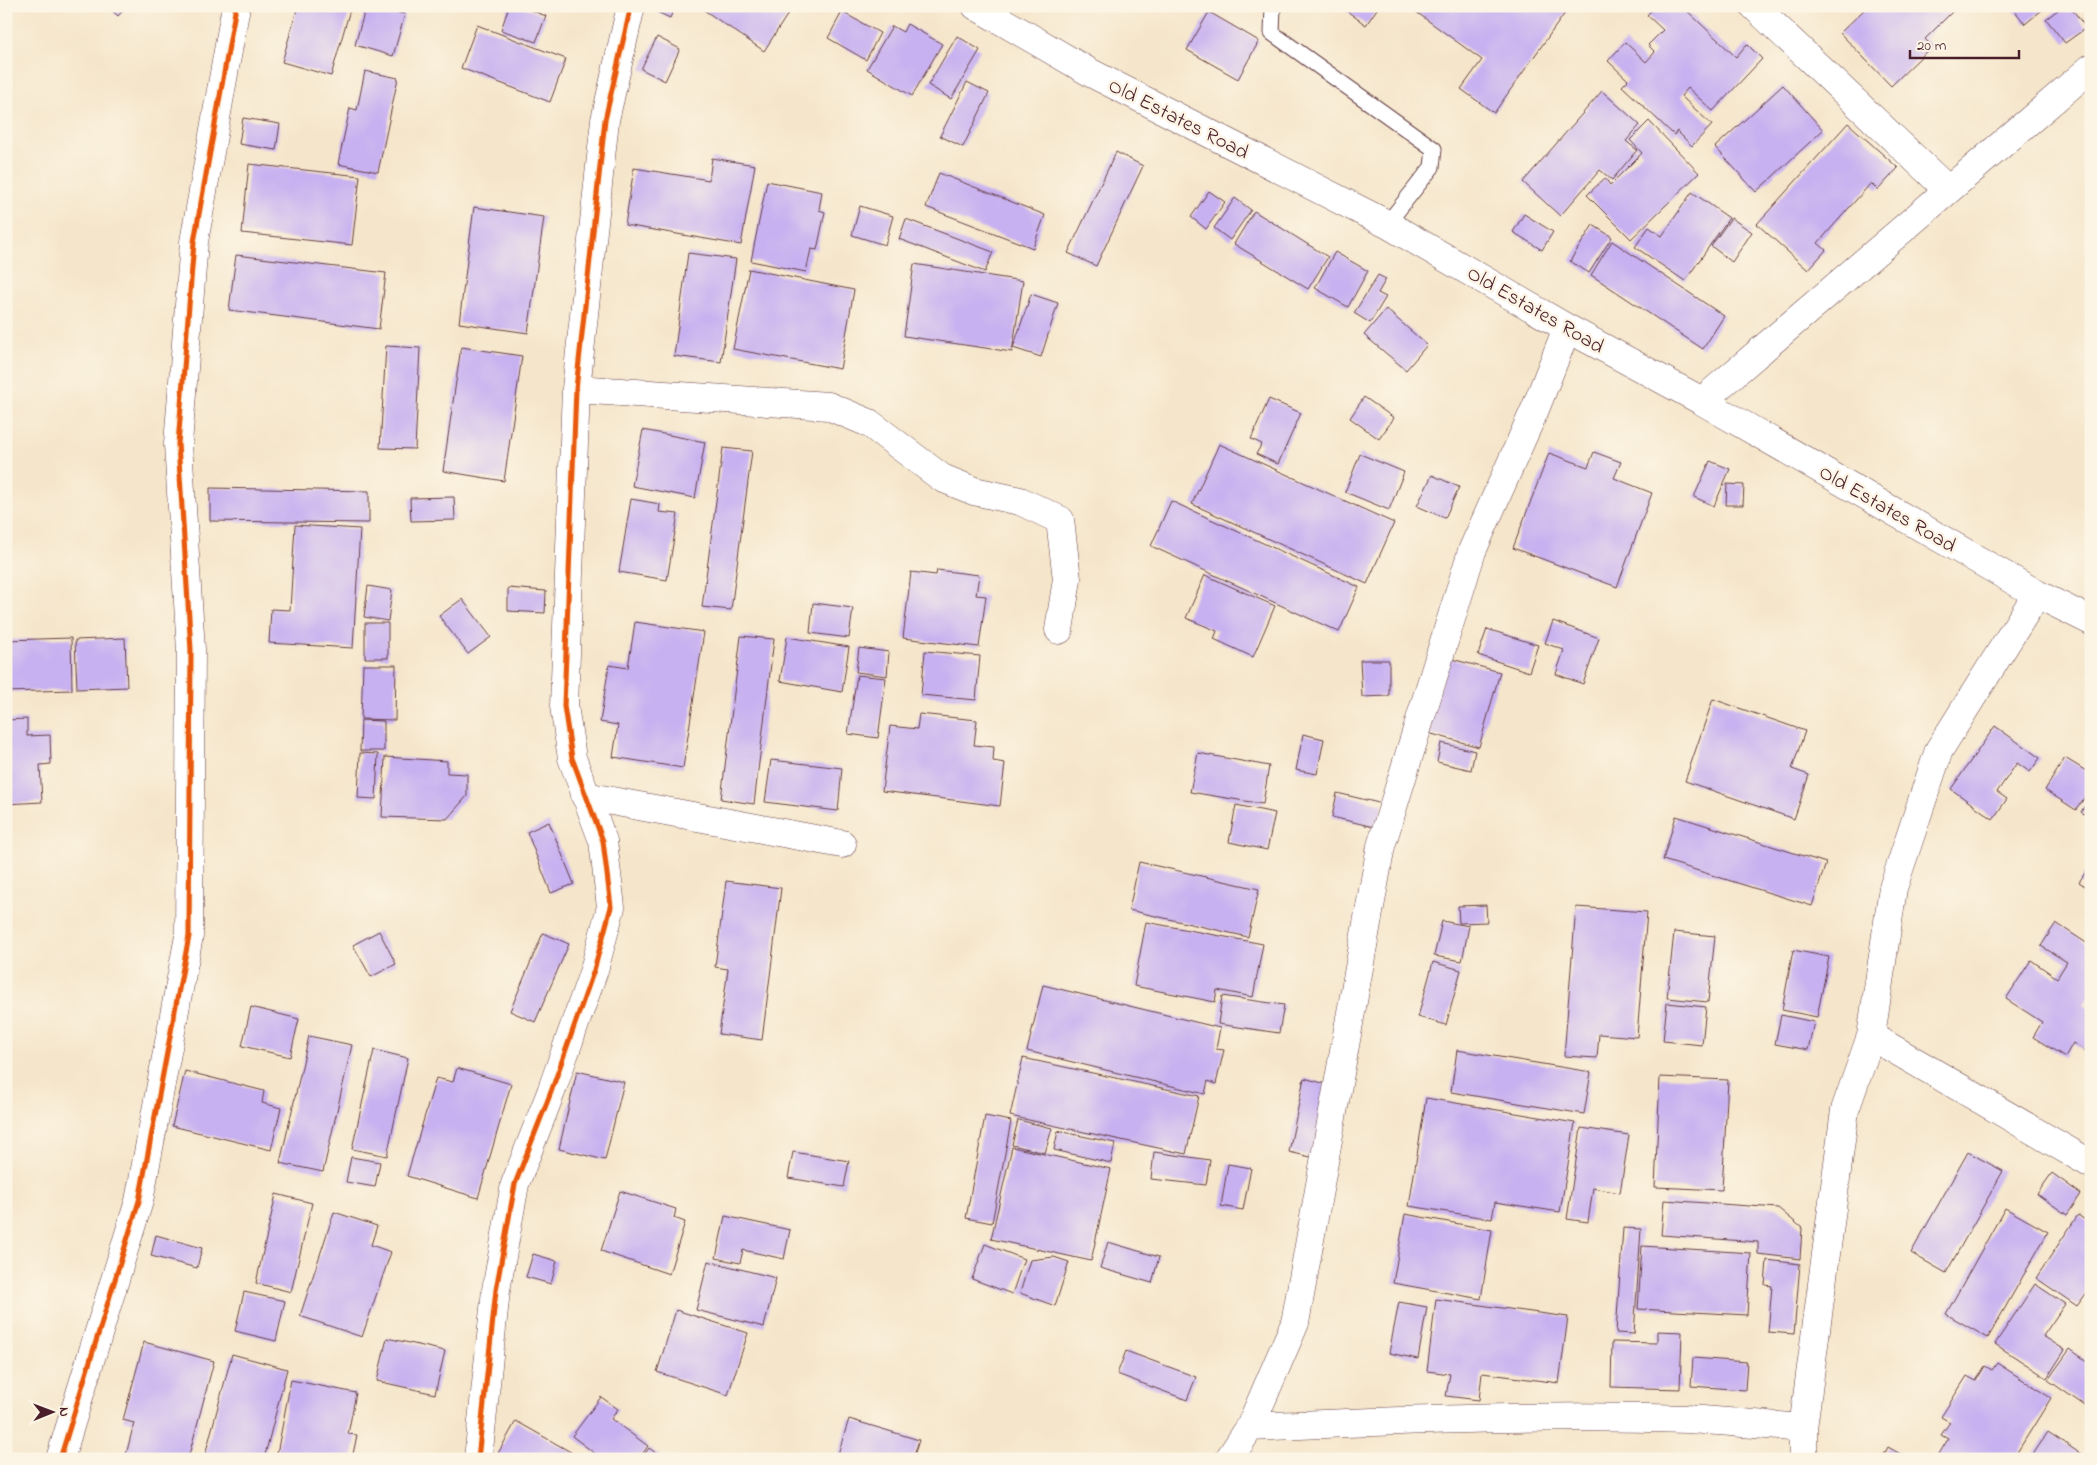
<svg xmlns="http://www.w3.org/2000/svg" width="2097" height="1465" viewBox="0 0 2097 1465" font-family="'Indie Flower',sans-serif">
<style>
.building{fill:#c8b1f0}
.lines{fill:none;stroke-linecap:round;stroke-linejoin:round}
.service-casing{stroke:#643d43;stroke-width:17}
.minor-casing{stroke:#643d43;stroke-width:29}
.service{stroke:#fff;stroke-width:15}
.minor{stroke:#fff;stroke-width:28}
.cycleway-casing{stroke:#fcf5e5;stroke-width:8}
.cycleway{stroke:#e8590c;stroke-width:5}
.labels{text-anchor:middle;stroke-width:5;stroke-linejoin:round;paint-order:stroke}
.street-label{font-size:21px;fill:#4a1f2b;stroke:#fcf5e5}
</style>
<rect width="100%" height="100%" fill="#fcf5e5"/>
<filter id="ink" filterUnits="userSpaceOnUse"><feTurbulence type="fractalNoise" baseFrequency=".02" numOctaves="2"/><feDisplacementMap in="SourceGraphic" scale="10" xChannelSelector="R" yChannelSelector="G"/><feConvolveMatrix kernelMatrix="1 2 1 2 8 2 1 2 1" color-interpolation-filters="sRGB"/></filter>
<filter id="wash" filterUnits="userSpaceOnUse"><feTurbulence type="fractalNoise" baseFrequency=".0096" numOctaves="4" result="noise"/><feDisplacementMap in="SourceGraphic" scale="20" xChannelSelector="R" yChannelSelector="G"/><feGaussianBlur stdDeviation="1.12" result="paint"/><feColorMatrix in="noise" values="0 0 0 0 0 0 0 0 0 0 0 0 0 0 0 0 0 1.4 0 .05"/><feComposite in="paint" operator="in"/></filter>
<g filter="url(#wash)">
<rect width="100%" height="100%" fill="#f5e6cb"/>
<g id="blocks">
<!-- building -->
<path class="building" d="M107 6H127L118 16Z
M298 6H351L331 76 282 62Z
M366 6 405 14 393 56 355 45Z
M509 6H520L546 16 536 42 501 30Z
M652 6H675L670 18 651 9Z
M698 6H793L764 51Z
M1340 6H1379L1366 25Z
M1408 6H1570L1494 113 1461 89 1482 60Z
M1656 6H1669L1673 9 1675 6H1682L1736 57 1747 44 1762 59 1713 111 1688 88 1681 96 1712 125 1692 146 1677 131 1674 135 1622 86 1628 80 1608 61 1625 42 1646 62 1655 52 1648 45 1663 30 1647 15Z
M1868 6H1958L1925 39 1932 46 1891 86 1840 33Z
M2011 6H2047L2025 24Z
M2063 6H2070L2086 28 2065 43 2046 19Z
M842 12 880 33 866 60 828 38Z
M1209 12 1259 41 1238 79 1187 50Z
M907 24 942 44 912 96 867 69 892 26 903 32Z
M477 25 566 59 550 102 461 68Z
M957 36 980 50 951 99 928 85Z
M657 37 680 49 665 81 641 69Z
M365 71 398 78 378 172 338 164 350 108 357 110Z
M967 82 989 93 963 147 940 136Z
M1783 85 1823 130 1756 192 1715 147Z
M1602 91 1640 125 1626 141 1637 150 1612 180 1600 170 1560 216 1523 182Z
M243 118 280 124 276 150 239 144Z
M1649 121 1699 173 1631 239 1587 195 1605 178 1610 185 1642 153 1630 140Z
M1848 123 1898 168 1878 190 1871 183 1818 243 1826 250 1808 270 1757 224Z
M1116 152 1143 166 1096 266 1068 253Z
M712 158 755 165 741 245 625 225 634 168 709 180Z
M249 164 360 176 352 245 242 233Z
M939 173 1045 215 1033 248 926 207Z
M767 181 822 192 819 210 825 212 817 250 811 249 806 272 751 261Z
M1209 191 1225 202 1206 229 1191 217Z
M1692 192 1729 218 1685 281 1635 247 1649 227 1662 236Z
M1235 198 1251 210 1230 240 1214 228Z
M860 206 893 216 885 245 852 235Z
M474 207 544 217 528 333 459 323Z
M1254 211 1328 257 1308 289 1234 244Z
M1524 214 1553 232 1542 250 1513 232Z
M1731 218 1752 232 1732 262 1711 246Z
M906 219 993 252 985 272 899 239Z
M1593 225 1612 237 1589 273 1570 261Z
M1612 241 1724 316 1703 349 1591 275Z
M1335 252 1368 271 1348 307 1315 288Z
M688 253 736 259 721 362 674 356Z
M236 255 386 273 379 329 229 310Z
M914 264 1023 281 1012 352 904 336Z
M749 269 854 290 840 369 733 349Z
M1378 275 1386 279 1378 293 1386 297 1370 323 1354 313Z
M1031 294 1058 303 1041 357 1013 348Z
M1386 309 1427 345 1406 370 1364 335Z
M386 346 420 348 415 449 380 448Z
M461 347 522 356 504 481 443 471Z
M1364 397 1394 418 1379 439 1350 418Z
M1269 399 1301 413 1278 464 1256 454 1262 444 1251 439Z
M643 430 705 442 695 498 632 486Z
M1219 444 1394 523 1367 584 1192 504Z
M723 448 752 451 731 610 702 607Z
M1594 452 1621 462 1614 478 1652 493 1617 587 1513 548 1549 453 1588 467Z
M1360 454 1404 472 1389 510 1345 492Z
M1710 461 1730 469 1714 506 1694 497Z
M1432 475 1459 487 1445 518 1417 506Z
M1727 484 1744 485 1743 505H1726Z
M210 488 369 491V523L210 521Z
M454 497 455 520 411 521 410 498Z
M631 499 660 504 659 512 678 514 667 580 619 572Z
M1171 501 1359 587 1339 632 1151 546Z
M295 525 360 529 353 648 269 643 271 609 290 610Z
M937 570 979 575 976 595 986 596 979 647 903 638 911 572 936 575Z
M1205 575 1275 606 1253 657 1214 639 1217 631 1186 618Z
M368 586 392 590 388 621 364 617Z
M508 588 546 591 545 613 508 611Z
M462 599 491 637 468 654 439 616Z
M813 603 853 608 849 638 810 633Z
M1553 621 1599 638 1583 684 1556 674 1564 650 1545 643Z
M635 622 704 632 683 768 613 757 618 725 600 722 609 665 628 668Z
M365 623H388V658H365Z
M1487 629 1538 645 1529 672 1478 655Z
M741 636 774 639 754 804 721 799Z
M787 637 849 647 842 692 780 681Z
M71 638 72 690 6 692V640Z
M125 638 127 687 77 689 75 640Z
M859 648 889 652 887 676 856 672Z
M925 651 980 656 976 700 921 695Z
M1448 658 1500 672 1479 747 1428 733Z
M1360 660H1389V696L1362 697Z
M363 665H396L395 720 361 719Z
M857 675 886 678 878 738 848 734Z
M1713 699 1805 731 1792 769 1809 775 1794 819 1685 781Z
M919 714 977 720 974 745 994 747 993 761 1005 763 1000 806 882 791 890 726 917 729Z
M27 719V736L50 735 51 764 40 765 42 802 6 804V720Z
M361 720 384 721V751H360Z
M1995 726 2040 758 2030 772 2017 763 1997 792 2007 799 1993 819 1951 789Z
M1303 734 1324 739 1317 774 1296 770Z
M1441 743 1475 751 1471 770 1437 762Z
M360 753 378 754 376 799 358 798Z
M1198 753 1269 766 1263 804 1190 792Z
M385 757 447 761V773L467 774V796L447 819 382 817Z
M2065 758 2091 774V788L2076 810 2045 790Z
M771 760 842 768 838 811 765 802Z
M1337 793 1383 804 1378 828 1332 817Z
M2091 796V818L2081 812Z
M1236 805 1275 813 1267 850 1229 842Z
M1676 816 1826 863 1812 906 1663 860Z
M549 822 574 884 551 893 527 832Z
M1139 862 1259 889 1248 937 1129 910Z
M2091 864V890L2079 882Z
M726 881 781 888 762 1040 719 1034 728 969 715 967Z
M1486 905 1487 922 1459 923 1458 906Z
M1576 907 1647 912 1637 1037 1599 1034 1597 1058 1564 1056Z
M1442 921 1469 926 1462 961 1434 956Z
M1146 922 1263 944 1253 997 1217 990 1215 1002 1134 986Z
M2056 923 2091 946V993L2084 1004 2091 1008V1050L2089 1053 2073 1043 2065 1057 2033 1037 2042 1022 2006 999 2031 960 2057 978 2067 962 2041 946Z
M379 931 396 964 371 977 353 945Z
M1674 932 1715 936 1708 1002 1667 998Z
M543 933 569 944 535 1022 510 1011Z
M1793 950 1829 957 1817 1017 1782 1010Z
M1433 962 1461 970 1446 1025 1418 1017Z
M1043 985 1220 1028 1216 1049 1224 1050 1216 1084 1208 1081 1205 1094 1027 1051Z
M1222 996 1284 1005 1279 1033 1218 1024Z
M1667 1003 1706 1007 1702 1045 1663 1041Z
M251 1007 299 1019 290 1057 242 1046Z
M1781 1015 1814 1022 1808 1050 1775 1044Z
M309 1036 352 1045 323 1172 280 1163Z
M374 1050 408 1058 387 1156 352 1149Z
M1457 1050 1591 1072 1584 1114 1451 1092Z
M1023 1058 1199 1096 1186 1154 1010 1116Z
M457 1068 511 1084 478 1198 407 1176 436 1078 453 1082Z
M185 1071 264 1091 262 1103 281 1108 271 1150 172 1126Z
M577 1071 624 1082 605 1160 559 1149Z
M1660 1077 1728 1080 1722 1190 1655 1187Z
M1304 1078 1330 1085 1315 1158 1289 1152Z
M1426 1098 1575 1123 1560 1212 1495 1202 1492 1219 1409 1206Z
M985 1116 1011 1121 992 1223 966 1218Z
M1018 1120 1052 1128 1045 1153 1012 1145Z
M1581 1128 1629 1135 1620 1193 1593 1188 1588 1222 1567 1219Z
M1058 1131 1115 1143 1111 1163 1054 1150Z
M1012 1147 1111 1169 1091 1261 991 1239Z
M793 1152 849 1161 844 1187 788 1178Z
M1154 1152 1210 1160 1206 1185 1151 1179Z
M1968 1152 2003 1171 1946 1273 1911 1253Z
M351 1157 380 1162 375 1187 346 1182Z
M1228 1164 1251 1168 1243 1210 1221 1206Z
M2052 1173 2081 1194 2067 1215 2037 1194Z
M620 1191 676 1209 674 1218 685 1222 669 1274 601 1251Z
M276 1194 312 1203 291 1292 256 1283Z
M1664 1200 1778 1208 1802 1228 1800 1259 1758 1254V1242L1661 1235Z
M2005 1208 2048 1232 1988 1338 1946 1314Z
M334 1212 377 1226 371 1245 391 1252 362 1337 300 1316Z
M1405 1214 1492 1230 1481 1299 1393 1283Z
M2078 1215 2091 1224V1287L2077 1306 2036 1278Z
M725 1216 790 1230 784 1259 743 1250 740 1263 716 1258Z
M1623 1228 1641 1229 1634 1334 1616 1333Z
M156 1235 202 1248 197 1268 151 1256Z
M1108 1242 1159 1257 1152 1283 1100 1268Z
M985 1244 1024 1259 1012 1294 972 1279Z
M1642 1246 1751 1253 1747 1315 1638 1309Z
M533 1254 557 1261 551 1284 526 1277Z
M1054 1257 1069 1262 1055 1306 1020 1293 1030 1260Z
M1767 1260 1800 1264 1794 1334 1768 1332 1772 1286 1765 1285Z
M708 1261 776 1278 764 1327 696 1310Z
M2035 1284 2065 1304 2043 1336 2065 1350 2047 1378 1995 1344Z
M244 1292 285 1301 276 1341 235 1331Z
M1436 1299 1568 1317 1559 1383 1482 1373 1479 1400 1446 1396 1450 1374 1427 1371Z
M1399 1302 1427 1307 1418 1359 1389 1353Z
M676 1310 748 1333 728 1395 657 1372Z
M1657 1331 1682 1332 1680 1389 1611 1387 1612 1342 1657 1343Z
M387 1338 445 1351 435 1394 377 1381Z
M144 1342 214 1361 188 1459H125L134 1423 123 1420Z
M2070 1349 2091 1364V1410L2048 1380Z
M1126 1351 1196 1377 1187 1400 1117 1374Z
M232 1354 287 1369 264 1459H204Z
M1693 1358 1747 1362 1745 1390 1691 1386Z
M1997 1363 2051 1398 2013 1459H1936L1948 1439 1941 1435 1950 1422 1941 1417 1967 1376 1976 1381 1985 1366 1992 1370Z
M291 1380 356 1393 348 1434 357 1435 352 1459H276Z
M601 1397 618 1409 611 1419 648 1446 639 1459H602L572 1436Z
M849 1419 919 1440 913 1459H853L838 1454Z
M516 1421 583 1459H500L496 1457Z
M2048 1432 2087 1458 2086 1459H2030Z
M1888 1447 1909 1459H1882Z
M649 1448 663 1458 662 1459H641Z"/>
</g>
</g>
<g filter="url(#ink)">
<use href="#blocks" fill-opacity="0" stroke="#643d43" stroke-width="1"/>
<g class="lines">
<!-- service casing -->
<g class="service-casing">
<path id="service" d="M1273 6 1272 33 1434 149 1432 167 1387 224"/>
</g>
<!-- minor casing -->
<g class="minor-casing">
<path id="minor" d="M976 6 1091 73 1387 224 1567 328 1702 401 2037 594 2091 621
M1754 6 1947 189
M576 389 828 406 869 423 942 478 974 491 1020 501 1060 520 1067 579 1059 630
M1702 401 2091 68
M585 796 842 844
M1871 1036 2091 1164
M1250 1427C1395 1421 1540 1414 1686 1419 1724 1421 1764 1425 1803 1428
M60 1459 139 1201 189 936 191 650 178 444 194 242 236 6
M478 1459 496 1290 515 1184 551 1092 594 970 611 907 603 841 572 758 564 706 576 389 605 120 631 6
M1229 1459 1250 1427 1295 1323 1381 846 1472 551 1536 407 1567 328
M1803 1459V1428L1845 1110 1871 1036 1893 888 1939 750 2037 594"/>
</g>
<!-- service -->
<use href="#service" class="service"/>
<!-- minor -->
<use href="#minor" class="minor"/>
<!-- cycleway casing -->
<g class="cycleway-casing">
<path id="cycleway" d="M60 1459 139 1201 189 936 191 650 178 444 194 242 236 6
M478 1459 496 1290 515 1184 551 1092 594 970 611 907 603 841 572 758 564 706 576 389 605 120 631 6"/>
</g>
<!-- cycleway -->
<use href="#cycleway" class="cycleway"/>
</g>
</g>
<g class="labels">
<!-- street labels -->
<g class="street-label">
<text transform="translate(1179 118) rotate(27)" y="7">Old Estates Road</text>
<text transform="translate(1536 309) rotate(30)" y="7">Old Estates Road</text>
<text transform="translate(1888 508) rotate(30)" y="7">Old Estates Road</text>
</g>
</g>
<!-- margin -->
<rect width="2097" height="1465" fill="none" stroke="#fcf5e5" stroke-width="25"/>
<!-- north arrow -->
<g transform="translate(52 1412) rotate(89)" stroke="#fcf5e5" stroke-width="4" paint-order="stroke">
<path d="M0-4L9 19L0 12L-9 19Z" fill="#4a1f2b"/>
<text y="-8" font-size="14" font-weight="bold" text-anchor="middle" fill="#4a1f2b">N</text>
</g>
<!-- scale -->
<path d="M1910 50v8h109v-8" fill="none" stroke="#4a1f2b" stroke-width="2.5"/>
<text x="1917" y="50" font-size="15" fill="#4a1f2b" stroke="#fcf5e5" stroke-width="4" paint-order="stroke">20 m</text>
</svg>
